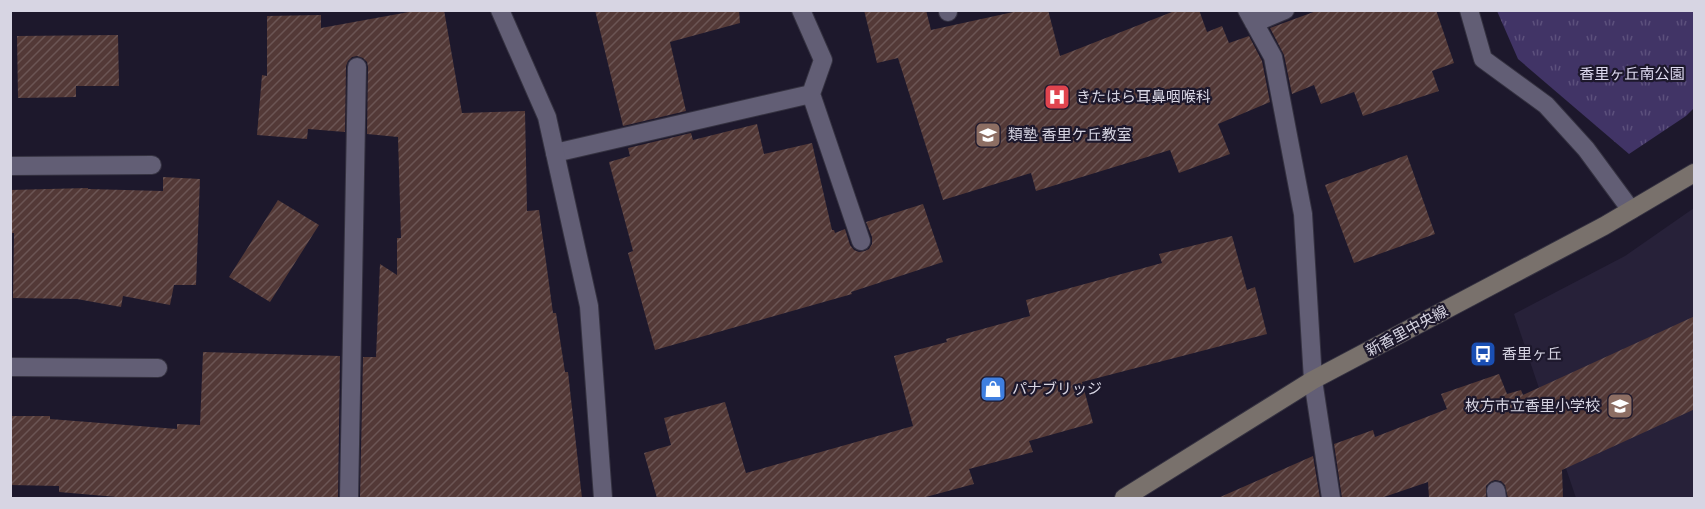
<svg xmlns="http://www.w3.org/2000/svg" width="1705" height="509" viewBox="0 0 1705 509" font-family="'Public Sans','Noto Sans JP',sans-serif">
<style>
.built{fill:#272139}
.park{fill:url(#park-tufts)}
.building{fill:url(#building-hatch)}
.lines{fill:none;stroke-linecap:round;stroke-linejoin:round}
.lane-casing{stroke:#353241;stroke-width:20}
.street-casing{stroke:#353241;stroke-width:20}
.secondary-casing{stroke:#353241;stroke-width:20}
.lane{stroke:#625e75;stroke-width:18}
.street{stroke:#625e75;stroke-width:18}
.secondary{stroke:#79716c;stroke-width:18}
.labels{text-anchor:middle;stroke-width:4.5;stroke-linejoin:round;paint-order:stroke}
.park-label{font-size:15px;fill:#dfdbf1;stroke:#1d182c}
.poi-label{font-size:15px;fill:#d7d5e3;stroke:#1d182c;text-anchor:start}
.street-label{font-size:15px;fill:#d7d5e3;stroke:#1d182c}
</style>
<defs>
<pattern id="park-tufts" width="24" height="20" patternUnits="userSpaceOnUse" patternTransform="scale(1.5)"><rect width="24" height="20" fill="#413466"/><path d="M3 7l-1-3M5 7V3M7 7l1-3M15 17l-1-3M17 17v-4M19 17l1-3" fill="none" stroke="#5c507c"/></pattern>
<pattern id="building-hatch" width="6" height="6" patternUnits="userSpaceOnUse" patternTransform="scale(1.5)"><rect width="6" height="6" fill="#533937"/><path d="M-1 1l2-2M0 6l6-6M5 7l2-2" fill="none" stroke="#6b5554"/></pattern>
</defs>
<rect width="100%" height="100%" fill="#1d182c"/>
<!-- built -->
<path class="built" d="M1694 208V498H1576L1514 314 1625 256Z"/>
<!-- park -->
<path class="park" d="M1497 11H1694V108L1686 116 1629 154 1518 59Z"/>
<!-- building -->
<path class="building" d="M420 10H444L462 113 525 111 527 211 539 210 553 313H556L565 372H568L582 498H360L363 357H376L380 264 397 275V238H401L398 137 367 134 368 67 367 62 363 58 357 56 352 57 348 61 346 66 345 132 308 129 307 139 257 135 262 75 267 76V16L321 15V28Z
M595 10H739L740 23 670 42 686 111 623 126Z
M864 10H926L931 30 1022 10H1048L1060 56 1177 10H1199L1207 32 1222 26 1229 43 1249 36 1262 61 1270 102 1218 124 1230 154 1179 173 1170 150 1036 191 1031 173 943 200 898 58 877 63Z
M1319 10H1436L1454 63 1432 71 1439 91 1363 116 1354 92 1321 104 1314 85 1292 94 1284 55 1270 28Z
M118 35 119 86H76V97L18 98 17 36Z
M757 124 764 154 812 143 832 230H834L835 233 845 229 850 245 854 250 859 252 865 251 869 249 872 244V237L866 222 923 204 943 262 851 292 852 294 655 350 628 253 633 251 609 162 630 156 628 148 691 133 693 140Z
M1407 155 1435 234 1354 263 1325 185Z
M163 177 200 179 196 285H174L170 305 123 296 121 307 77 299 13 298 14 233H10V190L88 188V189L163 191Z
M278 200 319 225 270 302 229 277Z
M1232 236 1247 290 1255 287 1267 334 1082 382 1093 423 1029 441 1033 452 969 469 974 484 922 498H657L644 453 671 445 664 418 725 402 746 473 913 426 894 356 947 342 946 339 1030 316 1026 300 1162 263 1159 254Z
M1695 316V409L1562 470 1563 498H1508L1505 485 1501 481 1495 480 1490 482 1486 486V498H1429L1428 482 1381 498H1342L1334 444 1373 430 1375 437 1447 409 1441 394 1499 374 1507 394 1521 390 1523 395Z
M203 352 340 356 338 498H128L59 492V486L10 485V416H50V419L177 429V424L200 425Z
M1313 456 1320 498H1218Z"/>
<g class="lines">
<!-- lane casing -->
<g class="lane-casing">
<path id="lane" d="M948 10V12
M811 94 861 241
M555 153 811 94 823 60 801 10
M10 166 152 165
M10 367 158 368
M1496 491 1497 498"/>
</g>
<!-- street casing -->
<g class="street-casing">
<path id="street" d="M500 10 547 117 589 306 603 498
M1247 10 1273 57 1303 214 1313 380 1331 498
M1469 10 1483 59 1546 105 1586 149 1631 210
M1254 23 1285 10
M349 498 357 67"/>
</g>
<!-- secondary casing -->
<g class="secondary-casing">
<path id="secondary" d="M1124 498 1313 380 1604 226 1694 173"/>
</g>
<!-- lane -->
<use href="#lane" class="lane"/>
<!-- street -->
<use href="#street" class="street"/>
<!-- secondary -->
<use href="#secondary" class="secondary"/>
</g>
<!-- icons -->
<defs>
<g id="hospital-square" transform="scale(1.35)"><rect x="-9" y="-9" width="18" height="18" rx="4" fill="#e0444e" stroke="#1d182c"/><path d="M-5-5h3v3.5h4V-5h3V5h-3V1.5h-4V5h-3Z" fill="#fff"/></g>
<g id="school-square" transform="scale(1.35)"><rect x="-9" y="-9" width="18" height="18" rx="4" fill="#8d6e63" stroke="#1d182c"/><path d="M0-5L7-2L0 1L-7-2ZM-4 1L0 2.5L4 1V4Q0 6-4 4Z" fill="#fff"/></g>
<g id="bus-square" transform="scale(1.35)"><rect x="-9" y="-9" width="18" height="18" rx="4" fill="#1a4fb4" stroke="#1d182c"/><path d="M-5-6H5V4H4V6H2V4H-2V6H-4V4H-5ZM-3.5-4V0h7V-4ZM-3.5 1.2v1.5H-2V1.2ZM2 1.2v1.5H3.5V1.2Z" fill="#fff"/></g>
<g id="shop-square" transform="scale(1.35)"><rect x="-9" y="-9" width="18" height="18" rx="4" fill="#3f7fe0" stroke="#1d182c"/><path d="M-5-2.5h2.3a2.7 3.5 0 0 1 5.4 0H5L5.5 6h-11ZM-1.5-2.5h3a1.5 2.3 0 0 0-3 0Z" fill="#fff"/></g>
</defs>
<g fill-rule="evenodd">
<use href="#hospital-square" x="1057" y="97"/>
<use href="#school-square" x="988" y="135"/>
<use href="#bus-square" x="1483" y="354"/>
<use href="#shop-square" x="993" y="389"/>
<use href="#school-square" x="1620" y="406"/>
</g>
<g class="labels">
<!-- park labels -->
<g class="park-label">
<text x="1632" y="79">香里ヶ丘南公園</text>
</g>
<!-- poi labels -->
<g class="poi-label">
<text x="1076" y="102">きたはら耳鼻咽喉科</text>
<text x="1008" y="140">類塾 香里ケ丘教室</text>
<text x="1502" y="359">香里ヶ丘</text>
<text x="1012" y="394">パナブリッジ</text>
<text x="1600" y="411" text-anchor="end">枚方市立香里小学校</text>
</g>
<!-- street labels -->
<g class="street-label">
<text transform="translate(1407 331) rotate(-28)" y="5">新香里中央線</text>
</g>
</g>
<!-- border -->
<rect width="1705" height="509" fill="none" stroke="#d7d5e3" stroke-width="24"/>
</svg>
